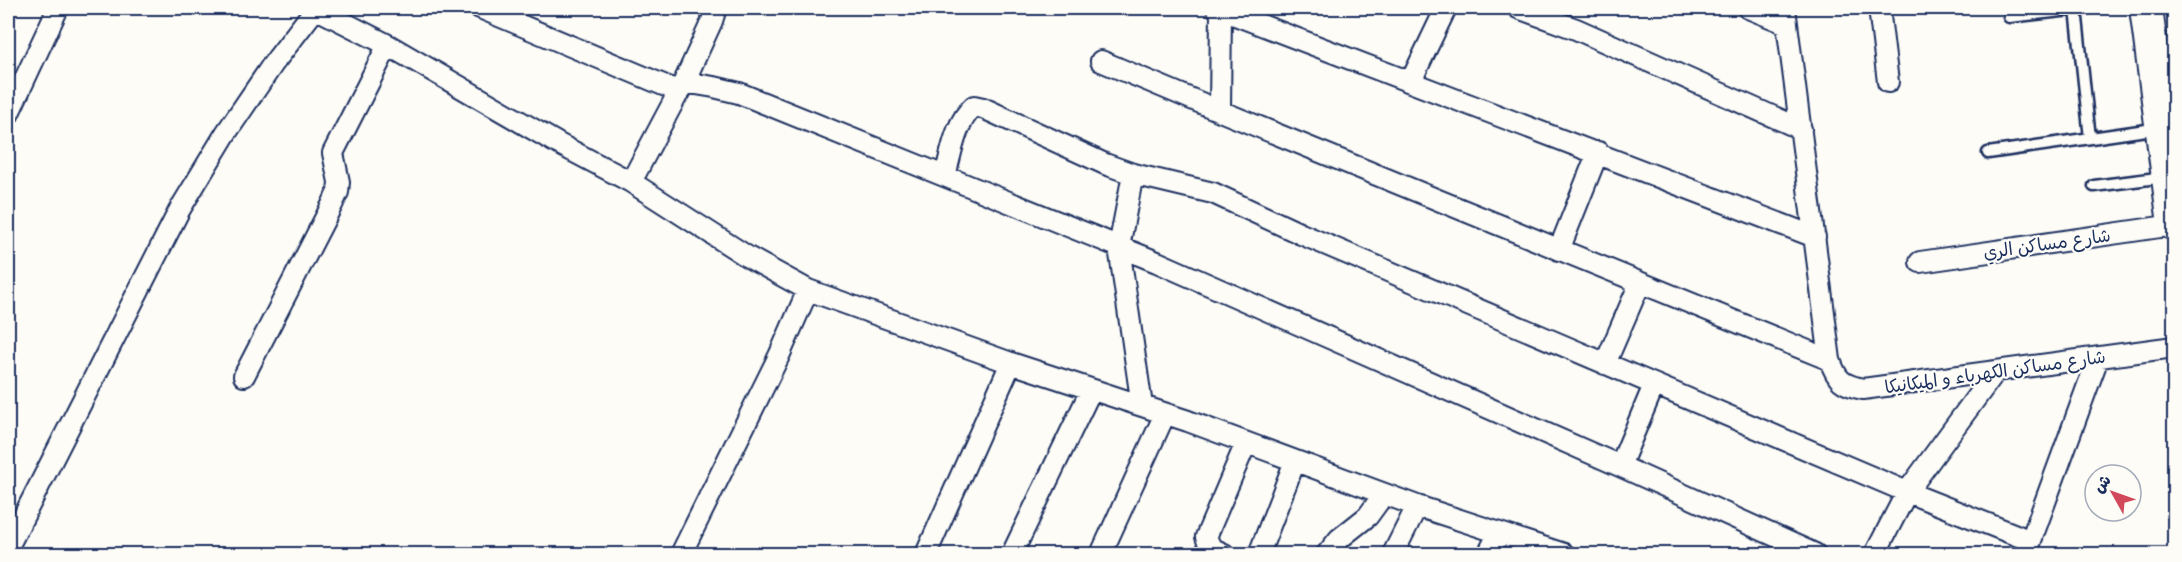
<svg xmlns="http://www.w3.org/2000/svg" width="2182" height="562" viewBox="0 0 2182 562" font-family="Sriracha,'Playpen Sans Arabic',sans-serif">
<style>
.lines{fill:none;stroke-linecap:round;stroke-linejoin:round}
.service-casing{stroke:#1b2f5e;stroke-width:15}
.minor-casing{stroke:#1b2f5e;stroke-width:24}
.primary-casing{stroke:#1b2f5e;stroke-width:36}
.service{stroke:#fdfcf7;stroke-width:10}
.minor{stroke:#fdfcf7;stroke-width:20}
.primary{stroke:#fdfcf7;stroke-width:32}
.labels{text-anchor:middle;stroke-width:4.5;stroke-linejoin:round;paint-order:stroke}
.street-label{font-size:18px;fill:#1b2f5e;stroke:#fdfcf7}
</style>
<rect width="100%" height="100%" fill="#fdfcf7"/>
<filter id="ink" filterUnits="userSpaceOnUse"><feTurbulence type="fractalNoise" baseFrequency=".0167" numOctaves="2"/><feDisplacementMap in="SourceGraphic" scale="12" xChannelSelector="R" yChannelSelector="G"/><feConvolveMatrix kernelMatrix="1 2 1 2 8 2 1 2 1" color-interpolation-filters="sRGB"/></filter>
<g filter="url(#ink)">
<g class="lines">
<!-- service casing -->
<g class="service-casing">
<path id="service" d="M2076 9 2090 138
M2009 17 2089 8
M1988 153 2160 128
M2094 186 2165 177"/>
</g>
<!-- minor casing -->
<g class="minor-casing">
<path id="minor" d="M315 8 388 45 557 143 631 182 748 257 808 290 1011 363 1188 421 1417 506 1564 554
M480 8 680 92
M1217 8 1815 237
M1518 8 1576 29 1801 129
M1748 8 1787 24
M1785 8 1830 360C1837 380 1842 385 1863 389L2174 347
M1879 8 1888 82
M1101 61 1220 111 1830 360
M1411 81 1446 8
M684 82 712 21 716 8
M1220 111 1221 9
M8 115 58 8
M1133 174 1119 247 1142 406
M945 176C952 151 955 123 974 106L983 108 1105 164 1133 174 1213 193 1301 234 1907 492 2031 541
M631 182 684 82 714 87 739 93 1157 262 1620 466 1815 554
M1559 250 1598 152
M1920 262 2174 225
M1605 364 1640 283
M244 376 332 205 338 192 339 182 333 153 388 45
M1620 466 1654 385
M8 547 180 209 226 133 273 64 316 8
M681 554 779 356 808 290
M926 554 1011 363
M1012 554 1091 390
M1101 554 1165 414
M1224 554 1211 548 1206 537 1246 443
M1259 554 1295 461
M1327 554 1339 539 1368 516 1384 494
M1393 554 1417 506
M1488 554 1499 533
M1875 554 1907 492 1995 372
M2026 554 2098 358"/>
</g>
<!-- primary casing -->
<g class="primary-casing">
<path id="primary" d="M2146 8 2174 224"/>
</g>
<!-- service -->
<use href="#service" class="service"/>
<!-- minor -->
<use href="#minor" class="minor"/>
<!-- primary -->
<use href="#primary" class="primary"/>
</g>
</g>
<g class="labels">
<!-- street labels -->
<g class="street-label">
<text transform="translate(2047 244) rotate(-8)" y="6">شارع مساكن الري</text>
<text transform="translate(1995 372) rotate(-8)" y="6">شارع مساكن الكهرباء و الميكانيكا</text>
</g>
</g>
<!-- margin -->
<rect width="2182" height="562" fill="none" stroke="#fdfcf7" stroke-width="30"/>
<rect x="15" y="15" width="2152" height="532" fill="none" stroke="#1b2f5e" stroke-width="2" filter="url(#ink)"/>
<!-- north arrow -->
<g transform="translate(2113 493) rotate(310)"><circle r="28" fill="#fdfcf7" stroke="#a3aaba" stroke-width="1.5"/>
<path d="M0-4.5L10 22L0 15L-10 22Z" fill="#d1495b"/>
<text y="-9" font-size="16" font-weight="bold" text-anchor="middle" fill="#1b2f5e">ش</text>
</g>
</svg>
